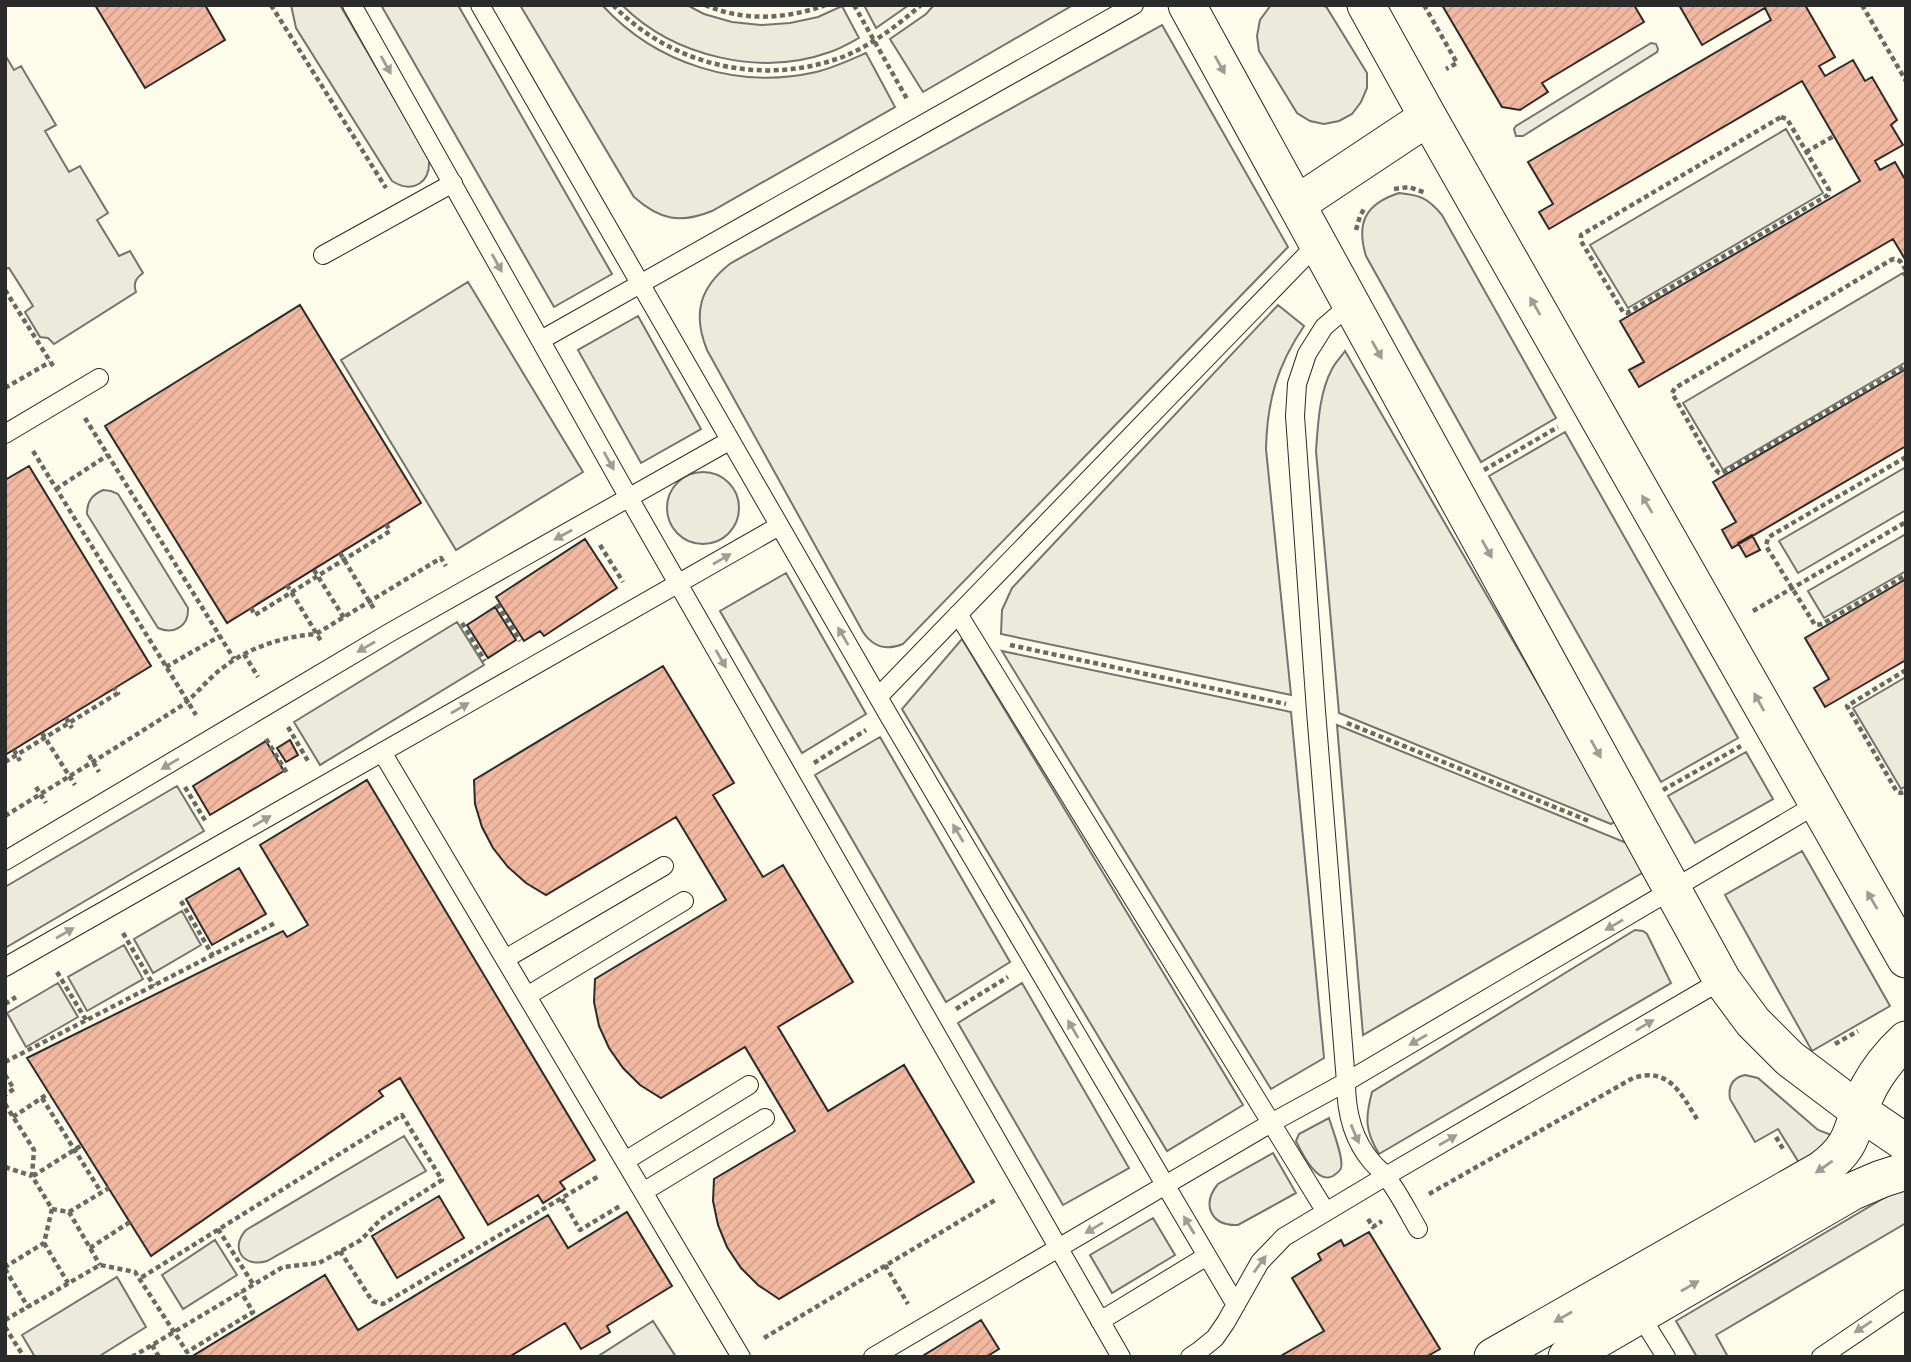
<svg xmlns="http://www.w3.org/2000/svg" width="1911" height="1362" viewBox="0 0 1911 1362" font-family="'Asap Condensed',sans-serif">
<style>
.green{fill:#ecebdb;stroke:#74746e;stroke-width:2}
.building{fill:url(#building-hatch);stroke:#2b2b2b;stroke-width:2}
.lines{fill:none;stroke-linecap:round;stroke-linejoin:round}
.service-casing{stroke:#2b2b2b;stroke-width:20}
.minor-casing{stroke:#2b2b2b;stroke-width:39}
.path{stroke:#6a6964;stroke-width:4.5;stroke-dasharray:5 3.5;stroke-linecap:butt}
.service{stroke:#fdfbea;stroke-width:18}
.minor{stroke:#fdfbea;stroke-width:37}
.path-bridge{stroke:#6a6964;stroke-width:4.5;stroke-dasharray:5 3.5;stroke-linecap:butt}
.oneway{fill:#9e9d94}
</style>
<defs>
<pattern id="building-hatch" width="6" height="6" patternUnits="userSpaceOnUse" patternTransform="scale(1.75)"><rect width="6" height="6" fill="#f2b8a0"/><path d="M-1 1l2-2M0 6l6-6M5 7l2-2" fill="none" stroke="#d09e8a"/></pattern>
</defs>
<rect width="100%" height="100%" fill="#fdfbea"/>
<!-- green -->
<path class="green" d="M291 5H340L429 158C431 183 413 194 392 181L296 28Z
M381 5H458L612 274 554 307Z
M520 5H602C656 64 738 90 816 72 833 68 850 60 866 53L895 107 712 211C680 224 660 220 634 197Z
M622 5H687L704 14 732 22 761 25 790 23 818 17 842 6 859 38C850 43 840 49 830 52 761 77 674 57 622 5Z
M864 5H909L876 28Z
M934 5H1073L923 92 890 39 926 14Z
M1271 5H1323L1327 8 1367 73V88L1361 102 1352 114 1339 121 1324 124 1310 121 1297 113 1259 51 1257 36 1260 20Z
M1162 25 1288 247 903 644C886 651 873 647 863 632L707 350C692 313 700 287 731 263Z
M1651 43 1656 44 1658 49 1657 52 1523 136H1516L1514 129 1516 126Z
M5 55 14 70 21 66 56 125 45 131 69 172 80 166 108 213 97 220 119 256 130 251 143 273C136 278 133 283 136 292L54 344 48 338 40 337 25 312 33 306 9 268 5 269Z
M1786 129 1823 193 1628 308 1590 245Z
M1399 193C1420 195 1428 198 1442 215L1556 418 1481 462 1366 256C1356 223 1365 204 1399 193Z
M1903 273 1906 279V362L1723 470 1683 403Z
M468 282 583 472 456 550 341 360Z
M1278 305 1304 326C1277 366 1267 401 1266 449L1291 695 1001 634 1002 610 1012 588Z
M638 316 701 429 641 463 578 350Z
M1345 351 1617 820 1611 824 1339 713 1316 451C1318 425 1319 393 1332 369 1335 363 1341 357 1345 351Z
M1565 432 1738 738 1661 782 1489 476Z
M1906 467V510L1798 573 1779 541Z
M667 508a36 36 0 1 1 72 0a36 36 0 1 1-72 0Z
M103 490 111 491 118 494 188 608C189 626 174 635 158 628L87 514C87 501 92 495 103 490Z
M1906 534V571L1824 618 1808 591Z
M786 573 866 714 802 753 720 611Z
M457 622 484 665 320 765 294 722Z
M962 639 1243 1105 1167 1151 902 709Z
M1002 651 1291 712 1324 1058 1271 1089Z
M1906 677V786L1901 789 1853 708Z
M1337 725 1634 846 1649 869 1363 1035Z
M880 737 1010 962 946 1002 815 775Z
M1746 752 1773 799 1695 843 1668 796Z
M177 786 204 831 5 948V887Z
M1802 851 1890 1006 1812 1051 1725 895Z
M182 911 201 945 153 973 134 939Z
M1635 930 1643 931 1647 934 1671 983 1379 1154C1365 1131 1365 1118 1372 1092Z
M124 945 143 979 87 1011 68 977Z
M58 983 78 1017 26 1047 7 1013Z
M1022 983 1129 1168 1063 1205 958 1023Z
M1745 1075 1758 1078 1818 1130 1834 1136 1803 1169 1778 1129 1755 1142 1730 1099C1728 1087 1732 1078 1745 1075Z
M1329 1118C1332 1129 1344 1158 1341 1168 1340 1171 1336 1174 1333 1176 1317 1185 1302 1153 1296 1141L1299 1134Z
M404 1136 426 1171 267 1261C244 1268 229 1249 246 1230Z
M1273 1153 1296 1193 1238 1225C1211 1226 1201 1205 1218 1184Z
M1906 1185V1223L1716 1335 1728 1357H1697L1676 1321Z
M1153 1218 1175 1255 1112 1293 1090 1255Z
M215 1240 237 1275 183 1309 162 1275Z
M117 1277 146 1327 98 1357H35L22 1335Z
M653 1321 676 1357H597Z"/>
<!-- building -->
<path class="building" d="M95 5H205L225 40 145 88Z
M1442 5H1634L1644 22 1542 83 1548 92 1520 110 1502 107Z
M1679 5H1805L1835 57 1819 66 1825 76 1853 60 1865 81 1872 77 1897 120 1891 125 1903 145 1875 161 1880 170 1895 162 1906 181V261L1893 239 1639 387 1629 370 1644 362 1620 321 1860 181 1802 81 1549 229 1539 212 1553 204 1528 162 1771 20 1765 8 1702 45Z
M300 305 421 503 227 623 105 426Z
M1906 369V446L1732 548 1722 530 1736 522 1713 482Z
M29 466 151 666 5 755V480Z
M1752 535 1760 550 1746 557 1738 543Z
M585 539 617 588 544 636 540 631 524 641 496 597Z
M1906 579V660L1825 707 1814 688 1829 679 1805 638Z
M495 607 516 640 488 658 467 625Z
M663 666 734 783 713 795 763 877 783 865 853 982 778 1027 828 1111 904 1065 974 1182 779 1299 758 1285 741 1268 727 1247 718 1225 713 1201 714 1179 795 1131 745 1047 661 1098 640 1085 623 1068 609 1048 599 1026 594 1002 595 979 726 900 676 817 546 895 526 883 508 867 493 848 482 827 475 804 474 780Z
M290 740 298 755 286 762 277 748Z
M266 741 284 771 210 815 193 786Z
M367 780 595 1160 560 1182 565 1189 543 1203 538 1195 488 1225 400 1078 379 1091 383 1096 151 1256 27 1058 283 931 287 937 308 925 260 845Z
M239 868 266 914 212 945 186 899Z
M439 1196 464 1238 397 1278 372 1236Z
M627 1212 672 1286 607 1326 610 1332 581 1349 565 1323 509 1357H191L325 1275 358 1330 548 1215 568 1248Z
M1369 1232 1440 1349 1426 1357H1279L1324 1331 1292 1278 1321 1260 1318 1254 1341 1240 1344 1246Z
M981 1320 999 1349 986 1357H921Z"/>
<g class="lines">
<!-- service casing -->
<g class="service-casing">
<path id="service" d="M352 5 629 498 1121 1357
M480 5 889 716 1236 1305
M323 255 453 183
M1352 303 1324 327 1307 354 1297 384 1295 416 1316 711 1346 1082C1346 1111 1352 1139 1372 1162 1377 1168 1383 1172 1387 1178 1399 1193 1408 1212 1418 1229
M541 340 1134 5
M5 434 99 378
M958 614 1326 1212
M878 697 1319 242
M382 752 741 1357
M5 861 389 633 729 441
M505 959 664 866
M5 967 779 526
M527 996 684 901
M625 1161 749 1085
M643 1192 765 1118
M1640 1315 1666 1357
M1100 1321 1207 1256
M873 1357 1271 1123 1346 1082 1817 804
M1190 1357 1199 1351 1215 1338 1226 1322 1260 1262 1284 1237 1386 1176 1722 980
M1821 1357 1906 1299"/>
</g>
<!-- minor casing -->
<g class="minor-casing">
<path id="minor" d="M1187 5 1722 980 1753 1022 1789 1058 1859 1111 1906 1143
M1366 5 1428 117 1906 959
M1297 204 1428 117
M1493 1357 1821 1170C1859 1143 1850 1124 1869 1087 1878 1070 1891 1054 1906 1040
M1567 1357 1853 1191 1881 1179 1906 1171"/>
</g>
<!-- path -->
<path class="path" d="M271 5 386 188
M613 5C673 67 765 87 845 56 873 44 898 25 921 5
M705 5C745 22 786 19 826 5
M854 5 907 99
M1424 5 1457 63 1446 69
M1862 5 1906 81
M1781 117 1787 119 1829 190 1828 195 1627 313 1623 312 1581 241V235Z
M1806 152 1834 136
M1394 189 1409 187 1426 193
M1356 230 1360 216 1364 209
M1906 270 1900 261 1894 259 1891 260 1675 388 1672 393 1715 469 1719 473H1722L1906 366
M5 290 55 369
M5 388 50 362
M85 418 234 659
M33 451 196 715
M1906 457 1772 535 1768 538 1766 546 1815 625 1822 624 1906 575
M1484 470 1558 427
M56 489 108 455
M600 545 623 582
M340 553 374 609
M314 570 344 618
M287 585 321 641
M497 604 520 641
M1753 611 1906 522
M462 623 485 661
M1010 645 1286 704
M244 654 258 677
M166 667 220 636
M1906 670 1847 706 1897 792 1901 793 1906 791
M66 718 72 728
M1347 723 1589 821
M288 727 308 761
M42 733 75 785
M266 739 287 773
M14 750 20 761
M89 755 99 772
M814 763 866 730
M36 787 46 803
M185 787 206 822
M1663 790 1741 746
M5 816C63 780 121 745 178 708 192 699 202 686 214 675 242 650 278 637 316 634L441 558 446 566
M181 901 213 956
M123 933 154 986
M57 972 86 1020
M5 1004 16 997
M956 1009 1008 977
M1835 1044 1858 1031
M5 1062 275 923
M5 1075 14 1089 5 1095
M42 1098 101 1192
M5 1104 34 1150 32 1176 52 1209 44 1243 5 1267
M13 1117 49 1093
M1776 1137 1783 1149
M5 1167 32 1176
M33 1176 82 1145
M1429 1194 1633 1078C1669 1067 1680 1092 1697 1119
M562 1199 580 1230 620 1206
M52 1209 69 1212 100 1265
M69 1212 109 1188
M1368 1219 1373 1227 1382 1221
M218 1229 253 1284
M44 1243 68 1283
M90 1248 130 1222
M340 1251 369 1296 373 1301 383 1304 599 1176
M885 1265 908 1304
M5 1269 28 1307
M5 1320 100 1265 135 1272 187 1352 253 1312 241 1292
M5 1327 24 1357
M764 1338 997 1199
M152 1345 159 1357
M132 1357 283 1267 319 1263 361 1240 381 1219 442 1180 402 1115 139 1279"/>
<!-- service -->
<use href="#service" class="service"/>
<!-- minor -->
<use href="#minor" class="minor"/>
<!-- path-bridge -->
<path class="path-bridge" d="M251 608 255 615 390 531 386 524
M5 762 118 693 114 688"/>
</g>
<!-- one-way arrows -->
<defs><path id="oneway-solid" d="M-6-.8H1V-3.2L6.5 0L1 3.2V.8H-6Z" transform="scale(1.75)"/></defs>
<g class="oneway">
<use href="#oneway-solid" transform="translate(386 65) rotate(61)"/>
<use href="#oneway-solid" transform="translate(1220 65) rotate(61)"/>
<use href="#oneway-solid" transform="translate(497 263) rotate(61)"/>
<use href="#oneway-solid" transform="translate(1535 306) rotate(-120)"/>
<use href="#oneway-solid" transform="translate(1377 350) rotate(61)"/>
<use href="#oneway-solid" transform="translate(609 461) rotate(61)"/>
<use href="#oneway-solid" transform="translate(1647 504) rotate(-120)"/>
<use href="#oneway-solid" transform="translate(563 535) rotate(151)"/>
<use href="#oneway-solid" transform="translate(1487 549) rotate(61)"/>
<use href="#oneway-solid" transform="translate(722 559) rotate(-30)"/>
<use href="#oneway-solid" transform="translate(843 636) rotate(-120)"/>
<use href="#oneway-solid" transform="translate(366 647) rotate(150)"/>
<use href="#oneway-solid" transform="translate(721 659) rotate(60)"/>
<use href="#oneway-solid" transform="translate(1759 702) rotate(-119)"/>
<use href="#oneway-solid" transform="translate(460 708) rotate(-30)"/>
<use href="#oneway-solid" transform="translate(1596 749) rotate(61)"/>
<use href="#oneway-solid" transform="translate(170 764) rotate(149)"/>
<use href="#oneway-solid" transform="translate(262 821) rotate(-30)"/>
<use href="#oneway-solid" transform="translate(958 833) rotate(-120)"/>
<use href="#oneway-solid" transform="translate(1872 900) rotate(-120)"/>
<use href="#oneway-solid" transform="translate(1614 925) rotate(150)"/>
<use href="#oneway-solid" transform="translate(65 933) rotate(-30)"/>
<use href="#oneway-solid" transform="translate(1645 1025) rotate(-30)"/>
<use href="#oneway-solid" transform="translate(1073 1029) rotate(-120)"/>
<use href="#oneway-solid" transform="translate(1418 1040) rotate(150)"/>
<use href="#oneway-solid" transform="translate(1355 1134) rotate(67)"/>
<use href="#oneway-solid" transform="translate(1448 1140) rotate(-30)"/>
<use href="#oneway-solid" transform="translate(1824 1167) rotate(145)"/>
<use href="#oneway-solid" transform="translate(1189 1225) rotate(-121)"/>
<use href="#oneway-solid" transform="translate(1094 1228) rotate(149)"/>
<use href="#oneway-solid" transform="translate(1260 1264) rotate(-54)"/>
<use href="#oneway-solid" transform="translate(1690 1286) rotate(-30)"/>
<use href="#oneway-solid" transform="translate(1563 1317) rotate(150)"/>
<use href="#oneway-solid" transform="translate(1863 1327) rotate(146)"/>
</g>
<!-- border -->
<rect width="1911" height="1362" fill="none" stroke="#2b2b2b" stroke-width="14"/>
</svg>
